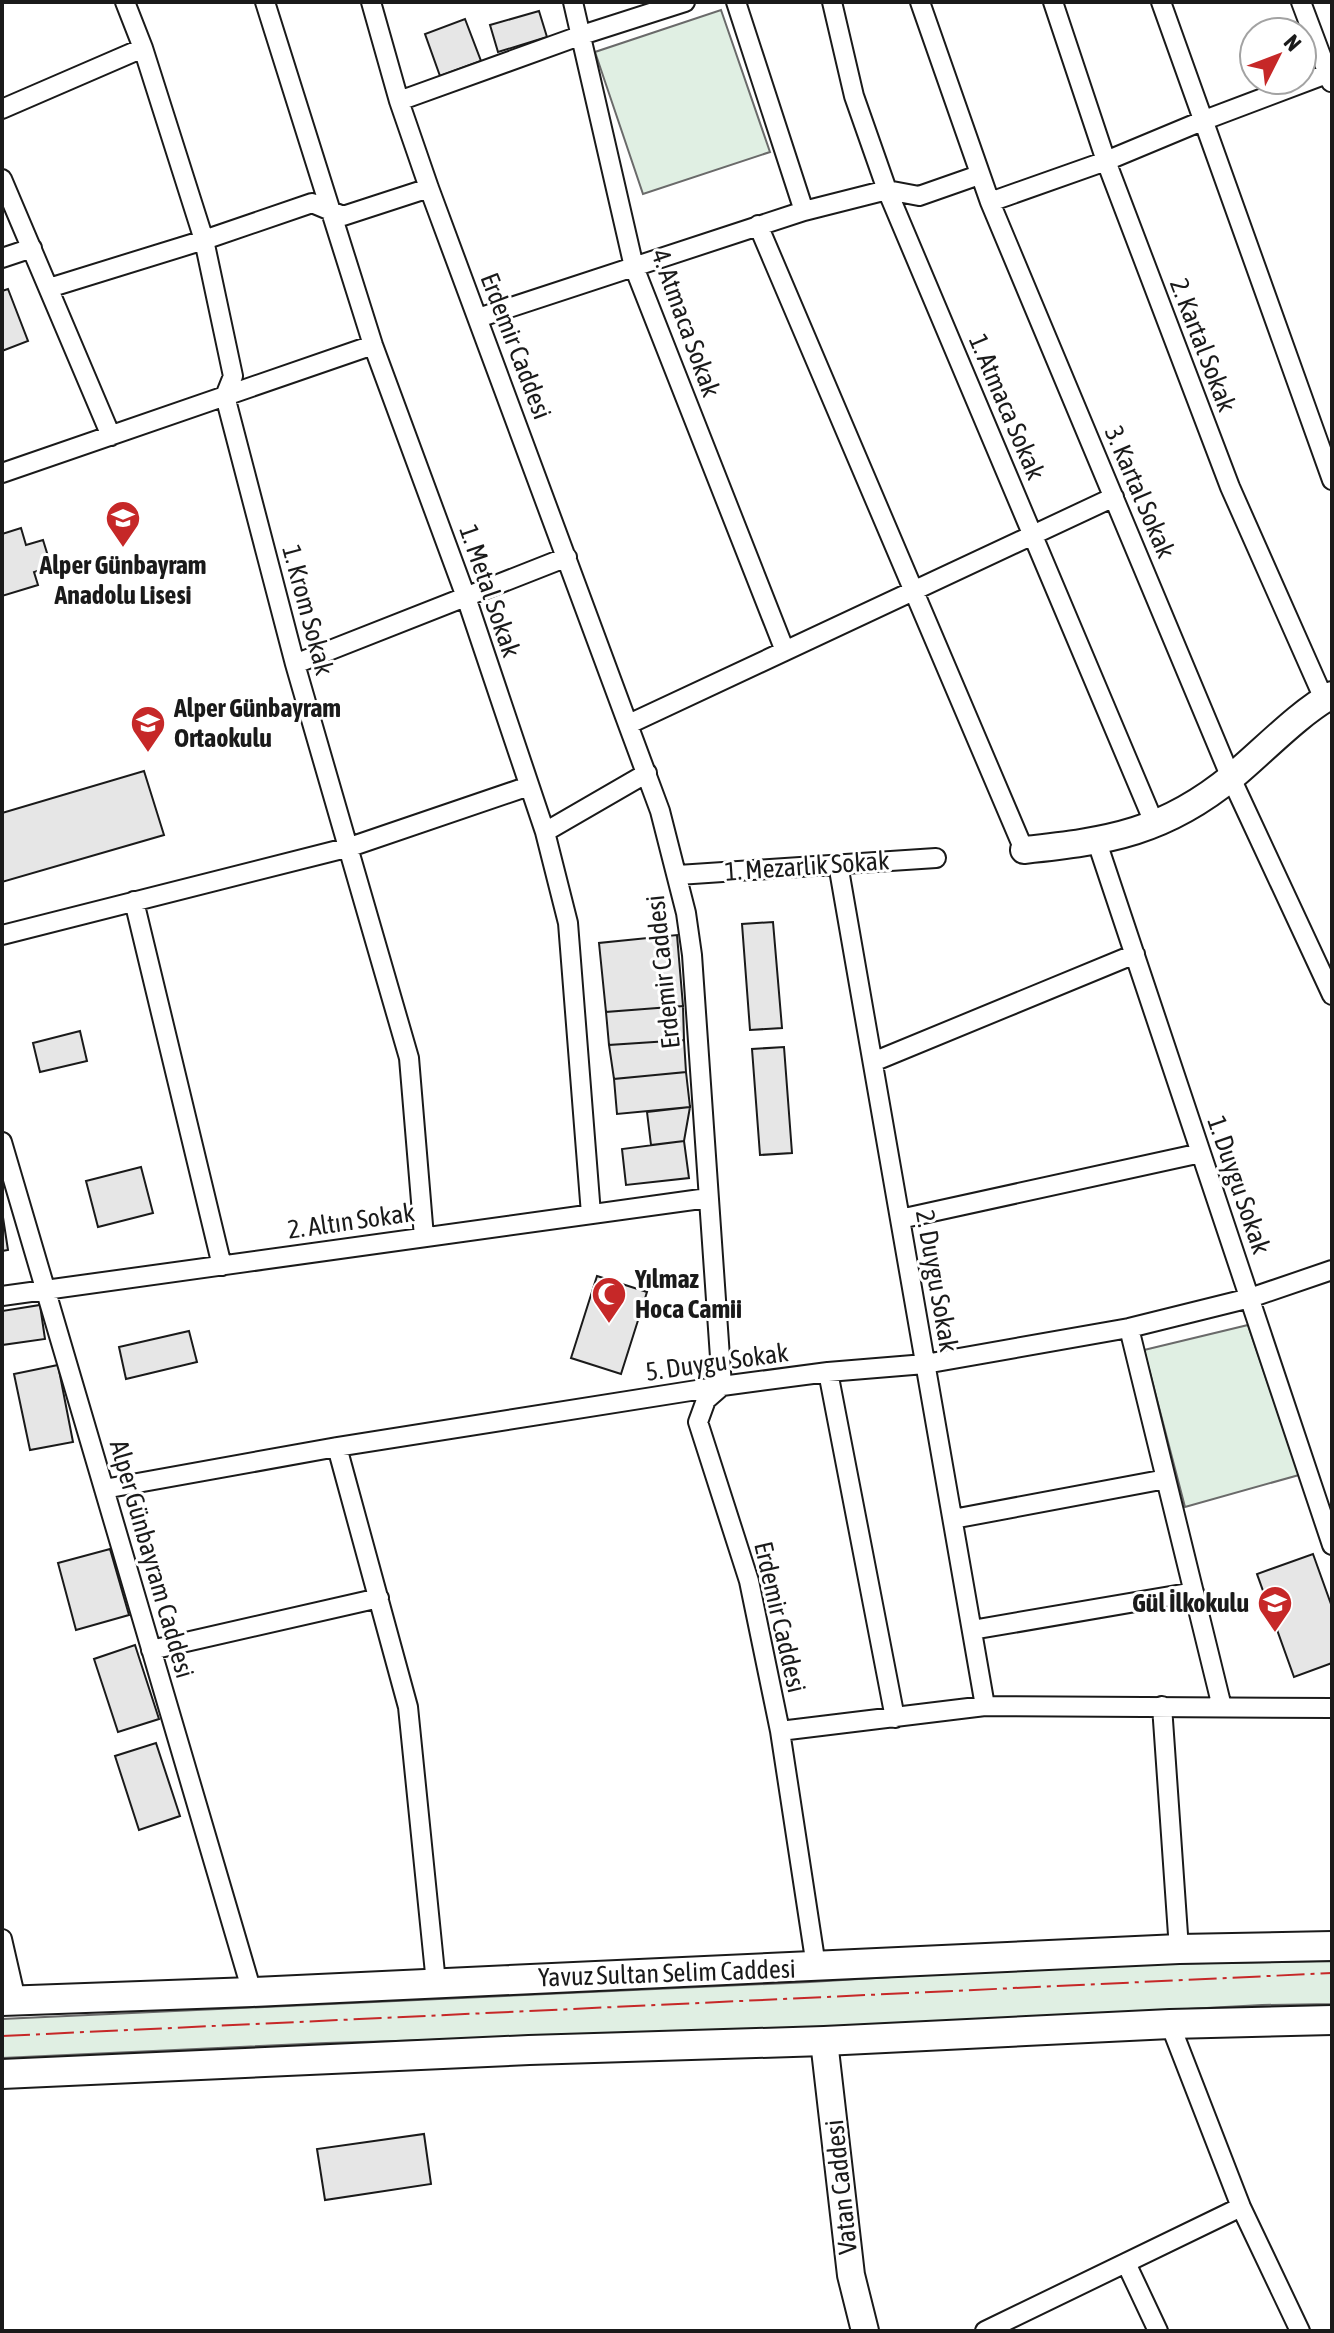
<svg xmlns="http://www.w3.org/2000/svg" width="1334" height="2333" viewBox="0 0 1334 2333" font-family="'Asap Condensed',sans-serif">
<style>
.green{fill:#e0efe3;stroke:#6a6a6a;stroke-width:2}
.building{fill:#e6e6e6;stroke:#1a1a1a;stroke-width:2}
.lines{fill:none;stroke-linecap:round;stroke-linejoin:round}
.street-casing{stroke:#1a1a1a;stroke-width:22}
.secondary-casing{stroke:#1a1a1a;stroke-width:30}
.primary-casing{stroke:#1a1a1a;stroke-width:32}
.street{stroke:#fff;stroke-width:18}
.secondary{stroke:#fff;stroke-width:26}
.primary{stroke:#fff;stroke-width:28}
.power{stroke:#c62828;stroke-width:2;stroke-dasharray:28 6 4 6;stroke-linecap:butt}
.labels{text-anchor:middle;stroke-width:6;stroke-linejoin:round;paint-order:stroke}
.street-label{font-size:26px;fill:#1a1a1a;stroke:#fff}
.poi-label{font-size:26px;font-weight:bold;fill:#1a1a1a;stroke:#fff;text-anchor:start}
</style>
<rect width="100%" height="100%" fill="#fff"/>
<!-- green -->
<path class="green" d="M721 10 770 152 643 194 595 52Z
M1248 1325 1299 1475 1185 1507 1144 1350Z
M1332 1961V2004L1262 2005 816 2029 326 2043 2 2058V2019L810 1982 1087 1965Z"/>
<!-- building -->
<path class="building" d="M539 11 547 37 498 52 490 25Z
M465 19 481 61 440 76 425 34Z
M8 289 28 341 2 351V291Z
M21 528 26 545 43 540 51 566 34 572 38 585 2 596V534Z
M144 771 164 835 2 882V813Z
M773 922 782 1028 750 1030 742 924Z
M677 935 683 1006 606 1012 599 943Z
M683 1006 684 1040 609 1045 606 1012Z
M80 1031 87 1061 40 1072 33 1043Z
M684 1040 686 1072 614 1079 609 1045Z
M784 1047 792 1153 760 1155 752 1049Z
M686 1072 690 1107 617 1114 614 1079Z
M690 1107 684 1141 651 1145 647 1112Z
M684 1141 689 1178 626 1185 622 1149Z
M141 1167 153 1213 98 1227 86 1181Z
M2 1211 8 1250 2 1251Z
M597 1276 647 1292 621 1374 571 1358Z
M40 1305 45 1339 2 1345V1311Z
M189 1331 197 1362 126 1379 119 1347Z
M58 1365 73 1442 30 1450 14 1374Z
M110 1549 129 1615 76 1630 58 1563Z
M1313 1554 1332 1607V1663L1294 1677 1257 1574Z
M135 1645 159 1719 118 1732 94 1659Z
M156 1743 180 1816 139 1830 115 1756Z
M424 2134 431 2184 325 2200 317 2149Z"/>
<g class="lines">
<!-- street casing -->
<g class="street-casing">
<path id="street" d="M125 2 143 48 204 240 233 376 225 396 295 664 409 1058 424 1237
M265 2 373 345 466 597 545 832 568 923 591 1214
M371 2 399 101 429 188 660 811 686 913 692 955 722 1386 706 1400 698 1422 749 1581 780 1731 816 1966
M573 2 634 267 785 651
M736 2 804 211
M832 2 854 96 887 190 1155 825
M920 2 990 202 1231 778 1332 995
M1053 2 1106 161 1230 487 1324 699
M1161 2 1332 480
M1301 2 1331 82
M399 101 582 35 685 2
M2 109 143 48
M2 179 111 436
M990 202 1106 161 1202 121 1332 72
M758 225 1024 850
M2 258 32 248
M49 288 204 240 312 203 343 216 429 188
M478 318 804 211 887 190 919 196 979 175
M2 473 373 345
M295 664 567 557
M629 724 1114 497
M545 832 647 773
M1097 842 1332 1545
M838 864 985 1706
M678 875 936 858
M134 901 222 1266
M2 935 350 847 529 786
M873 1062 1135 954
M2 1142 252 1992
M900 1219 1201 1153
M2 1296 708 1198
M1129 1328 1222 1707
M828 1372 895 1718
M337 1447 408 1707 436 1983
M104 1489 337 1447 722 1386 828 1372 925 1364 1129 1328 1250 1298 1332 1270
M953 1519 1166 1479
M972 1630 1194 1592
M151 1650 379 1598
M1162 1706 1179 1949
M780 1731 985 1706 1332 1708
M2 1939 16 2000
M1170 2024 1241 2207 1300 2331
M1126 2263 1158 2331
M985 2331 1241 2207"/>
</g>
<!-- secondary casing -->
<g class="secondary-casing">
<path id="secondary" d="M1024 850C1110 841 1165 832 1233 776 1262 752 1300 712 1332 695
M824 2041 851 2275 865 2331"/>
</g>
<!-- primary casing -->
<g class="primary-casing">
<path id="primary" d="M2 2001 252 1992 1179 1949 1332 1946
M2 2074 529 2050 824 2041 1170 2024 1332 2020"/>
</g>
<!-- street -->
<use href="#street" class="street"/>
<!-- secondary -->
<use href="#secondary" class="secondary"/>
<!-- primary -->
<use href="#primary" class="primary"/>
<!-- power -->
<path class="power" d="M2 2036 1332 1973"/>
</g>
<!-- icons -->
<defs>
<g id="school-pin" transform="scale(1.8)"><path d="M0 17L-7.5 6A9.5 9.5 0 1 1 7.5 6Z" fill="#c62828" stroke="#fff"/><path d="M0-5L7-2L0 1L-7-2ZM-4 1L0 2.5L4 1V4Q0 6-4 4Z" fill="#fff"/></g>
<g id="mosque-pin" transform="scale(1.8)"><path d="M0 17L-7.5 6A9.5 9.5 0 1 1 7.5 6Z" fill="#c62828" stroke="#fff"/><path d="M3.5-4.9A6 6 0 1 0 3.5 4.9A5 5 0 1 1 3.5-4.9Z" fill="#fff"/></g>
</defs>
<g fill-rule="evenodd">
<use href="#school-pin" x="123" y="518"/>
<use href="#school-pin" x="148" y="723"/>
<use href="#mosque-pin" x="609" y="1294"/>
<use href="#school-pin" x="1275" y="1603"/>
</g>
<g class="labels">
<!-- street labels -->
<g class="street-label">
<text transform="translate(686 323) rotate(70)" y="9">4. Atmaca Sokak</text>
<text transform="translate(1203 345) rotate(69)" y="9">2. Kartal Sokak</text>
<text transform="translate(516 346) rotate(69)" y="9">Erdemir Caddesi</text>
<text transform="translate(1007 407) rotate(67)" y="9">1. Atmaca Sokak</text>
<text transform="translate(1140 492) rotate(67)" y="9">3. Kartal Sokak</text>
<text transform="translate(490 591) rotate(71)" y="9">1. Metal Sokak</text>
<text transform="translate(308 610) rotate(75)" y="9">1. Krom Sokak</text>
<text transform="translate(807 866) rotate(-4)" y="9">1. Mezarlık Sokak</text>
<text transform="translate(663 972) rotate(-96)" y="9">Erdemir Caddesi</text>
<text transform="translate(1239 1185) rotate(71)" y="9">1. Duygu Sokak</text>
<text transform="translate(351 1221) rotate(-8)" y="9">2. Altın Sokak</text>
<text transform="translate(937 1281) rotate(80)" y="9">2. Duygu Sokak</text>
<text transform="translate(717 1362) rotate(-8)" y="9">5. Duygu Sokak</text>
<text transform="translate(152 1559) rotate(74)" y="9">Alper Günbayram Caddesi</text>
<text transform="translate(780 1617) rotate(77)" y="9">Erdemir Caddesi</text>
<text transform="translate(667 1973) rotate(-2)" y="9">Yavuz Sultan Selim Caddesi</text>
<text transform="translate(841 2187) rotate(-96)" y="9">Vatan Caddesi</text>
</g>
<!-- poi labels -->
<g class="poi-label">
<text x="123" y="574" text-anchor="middle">Alper Günbayram<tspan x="123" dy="30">Anadolu Lisesi</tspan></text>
<text x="174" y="717">Alper Günbayram<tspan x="174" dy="30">Ortaokulu</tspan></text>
<text x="635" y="1288">Yılmaz<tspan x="635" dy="30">Hoca Camii</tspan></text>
<text x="1249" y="1612" text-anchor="end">Gül İlkokulu</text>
</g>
</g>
<!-- border -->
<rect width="1334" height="2333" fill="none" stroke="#1a1a1a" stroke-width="8"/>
<!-- north arrow -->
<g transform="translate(1278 56) rotate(48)"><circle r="38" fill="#ffffff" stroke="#a3a3a3" stroke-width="2"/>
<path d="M0-6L14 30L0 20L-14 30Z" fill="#c62828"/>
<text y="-12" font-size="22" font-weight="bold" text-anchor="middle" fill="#1a1a1a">N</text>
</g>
</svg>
